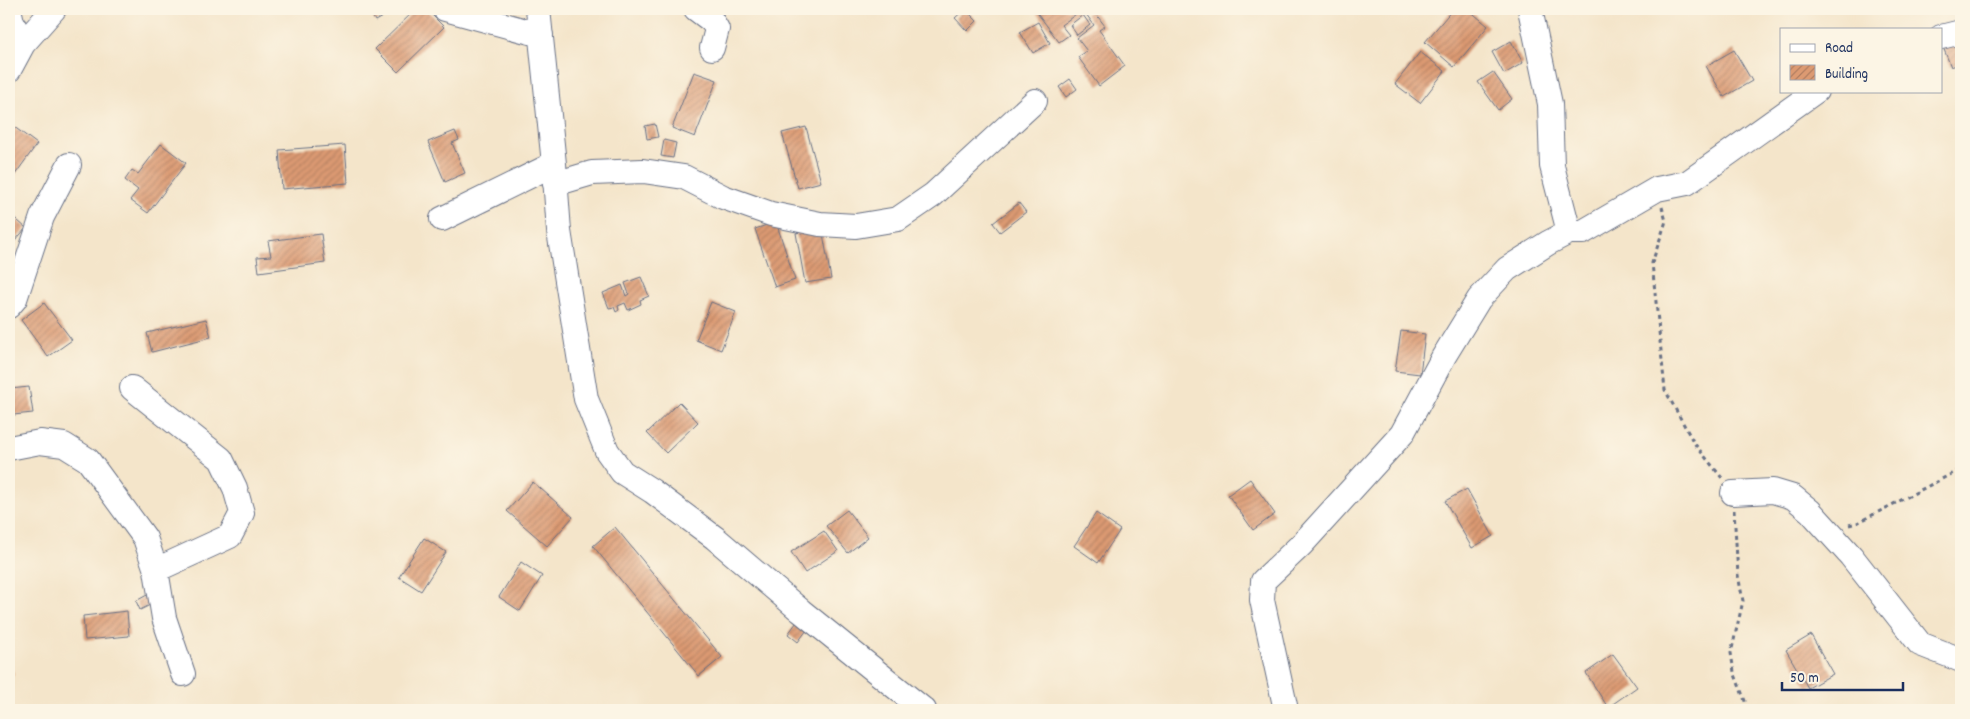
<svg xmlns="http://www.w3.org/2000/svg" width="1970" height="719" viewBox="0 0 1970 719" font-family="Dekko,sans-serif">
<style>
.building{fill:url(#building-hatch)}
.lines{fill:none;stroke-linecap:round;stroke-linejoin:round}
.minor-casing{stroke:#676f84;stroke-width:26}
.path{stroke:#676f84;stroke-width:3;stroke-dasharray:4 4;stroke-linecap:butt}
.minor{stroke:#fff;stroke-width:24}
</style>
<defs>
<pattern id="building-hatch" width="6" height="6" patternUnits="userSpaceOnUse" patternTransform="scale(1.25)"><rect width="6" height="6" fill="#dc9a72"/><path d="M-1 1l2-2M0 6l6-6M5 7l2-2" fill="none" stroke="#b27e61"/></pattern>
</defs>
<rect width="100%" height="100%" fill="#fcf5e5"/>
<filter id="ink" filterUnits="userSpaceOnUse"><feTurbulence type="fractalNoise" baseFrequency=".02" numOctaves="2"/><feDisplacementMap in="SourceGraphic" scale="10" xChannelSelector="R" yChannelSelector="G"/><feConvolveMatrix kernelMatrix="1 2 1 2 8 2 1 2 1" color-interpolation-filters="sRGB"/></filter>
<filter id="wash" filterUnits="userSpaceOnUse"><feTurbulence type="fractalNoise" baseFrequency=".0096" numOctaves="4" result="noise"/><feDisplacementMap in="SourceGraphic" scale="20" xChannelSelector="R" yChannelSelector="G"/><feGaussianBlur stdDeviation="1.12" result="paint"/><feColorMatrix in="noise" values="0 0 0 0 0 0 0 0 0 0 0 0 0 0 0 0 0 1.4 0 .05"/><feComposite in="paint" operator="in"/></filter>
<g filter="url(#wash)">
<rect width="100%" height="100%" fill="#f4e5ca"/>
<g id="blocks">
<!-- building -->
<path class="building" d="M369 9H396L375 21Z
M416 9H426L444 27 398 72 375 49Z
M965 9 977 21 967 31 955 18Z
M1036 9H1077L1079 12 1061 25 1069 35 1059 42 1035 10Z
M1092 9 1105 26 1099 30 1125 66 1099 86 1078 57 1087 51 1077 38 1094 25 1086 14Z
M1453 9H1468L1488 26 1454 67 1425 42Z
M1083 15 1090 25 1077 35 1070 25Z
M1961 21V63L1951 67 1941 42Z
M1038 22 1050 43 1033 53 1020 32Z
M1511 41 1523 63 1504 74 1492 52Z
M1734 50 1752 81 1724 97 1706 66Z
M1420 52 1445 71 1420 103 1395 84Z
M694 72 717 80 695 137 672 128Z
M1493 72 1512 99 1498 110 1478 82Z
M1070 79 1077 89 1066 97 1059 87Z
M9 123 37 144 14 176 9 172Z
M655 124 658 137 647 139 645 126Z
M806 127 821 182 798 188 782 133Z
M455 131 459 140 452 143 465 173 445 182 428 142Z
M664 140 676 143 673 158 661 156Z
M161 144 186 163 148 213 130 200 138 190 125 180 132 170 138 174Z
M345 145 348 183 282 189 279 150Z
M1019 203 1026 212 1000 232 993 223Z
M9 213 26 228 9 248Z
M776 222 795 280 775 287 755 229Z
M822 228 831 279 805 283 796 233Z
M321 234 325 263 259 272 257 257 271 256 268 241Z
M641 277 649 296 640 300 641 304 628 310 625 303 618 306 619 310 616 312 614 307 609 308 603 293 622 285 626 296 629 294 625 283Z
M711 302 736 312 721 350 696 340Z
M44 303 72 340 48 357 21 320Z
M206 319 211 337 152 352 147 333Z
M1401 331 1425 334 1420 374 1395 371Z
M29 387 33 413 13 415 10 389Z
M679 402 698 422 666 453 647 433Z
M1250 479 1275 514 1253 530 1228 495Z
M533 482 573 517 547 546 507 511Z
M1467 489 1493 536 1472 548 1445 501Z
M847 510 868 537 848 553 826 526Z
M1096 513 1120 530 1098 563 1074 546Z
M615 527 722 657 699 676 593 546Z
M824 531 838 551 805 573 791 552Z
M424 538 446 552 421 591 399 577Z
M521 562 542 576 520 611 499 597Z
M147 595 152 604 140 610 136 601Z
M127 611 129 636 85 640 83 616Z
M805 611 815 619 798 642 788 634Z
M1811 635 1833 674 1808 688 1786 650Z
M1613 654 1637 687 1610 706 1609 705 1607 706 1586 673Z
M9 663 14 674 9 677Z"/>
</g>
</g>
<g filter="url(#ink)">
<use href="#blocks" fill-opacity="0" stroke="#676f84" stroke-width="1"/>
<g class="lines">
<!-- minor casing -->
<g class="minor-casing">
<path id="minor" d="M9 9 12 22 23 44
M445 9 541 35
M538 9 554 164 559 231 586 399 607 451 622 472 652 491 715 538 801 611 924 710
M696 9 712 21 717 29 712 48
M1530 9 1550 104 1552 166 1569 232
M1941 37 1961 32
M9 70 23 44 54 9
M555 184 592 173 643 171 684 177 723 197 771 214 820 224 856 226 898 219 933 195 1035 101
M442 219 554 164
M9 306 15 299 42 217 69 165
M132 388 221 459 235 488 242 513 230 536 156 570
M9 448 40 442 64 445 88 460 145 538 156 570 164 618 183 674
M1733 493 1773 491 1793 497 1810 511 1851 556 1920 644 1961 660
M1286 710 1262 600 1263 581 1302 544 1402 434 1444 356 1479 299 1507 269 1548 243 1569 232H1583L1657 189 1687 183 1816 91"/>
</g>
<!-- path -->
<path class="path" d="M1662 207 1666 221 1652 263 1665 390 1694 443 1722 478
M1734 510 1738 575 1743 601 1731 653 1734 672 1745 701 1746 710
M1849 525 1857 523 1961 469"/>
<!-- minor -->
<use href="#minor" class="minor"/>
</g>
</g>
<!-- margin -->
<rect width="1970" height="719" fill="none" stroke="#fcf5e5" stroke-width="30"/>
<!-- legend -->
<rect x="1780" y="28" width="162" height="65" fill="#fcf5e5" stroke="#a2a6af"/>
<rect x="1790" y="44" width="25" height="8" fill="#ffffff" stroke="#a2a6af"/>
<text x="1825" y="52" font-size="15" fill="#1b2f5e">Road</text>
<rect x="1790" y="65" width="25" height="15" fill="url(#building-hatch)" stroke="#a2a6af"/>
<text x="1825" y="78" font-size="15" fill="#1b2f5e">Building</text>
<!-- scale -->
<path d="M1782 682v8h121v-8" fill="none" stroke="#1b2f5e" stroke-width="2.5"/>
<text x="1790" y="682" font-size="15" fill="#1b2f5e" stroke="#fcf5e5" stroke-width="4" paint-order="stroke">50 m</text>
</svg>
